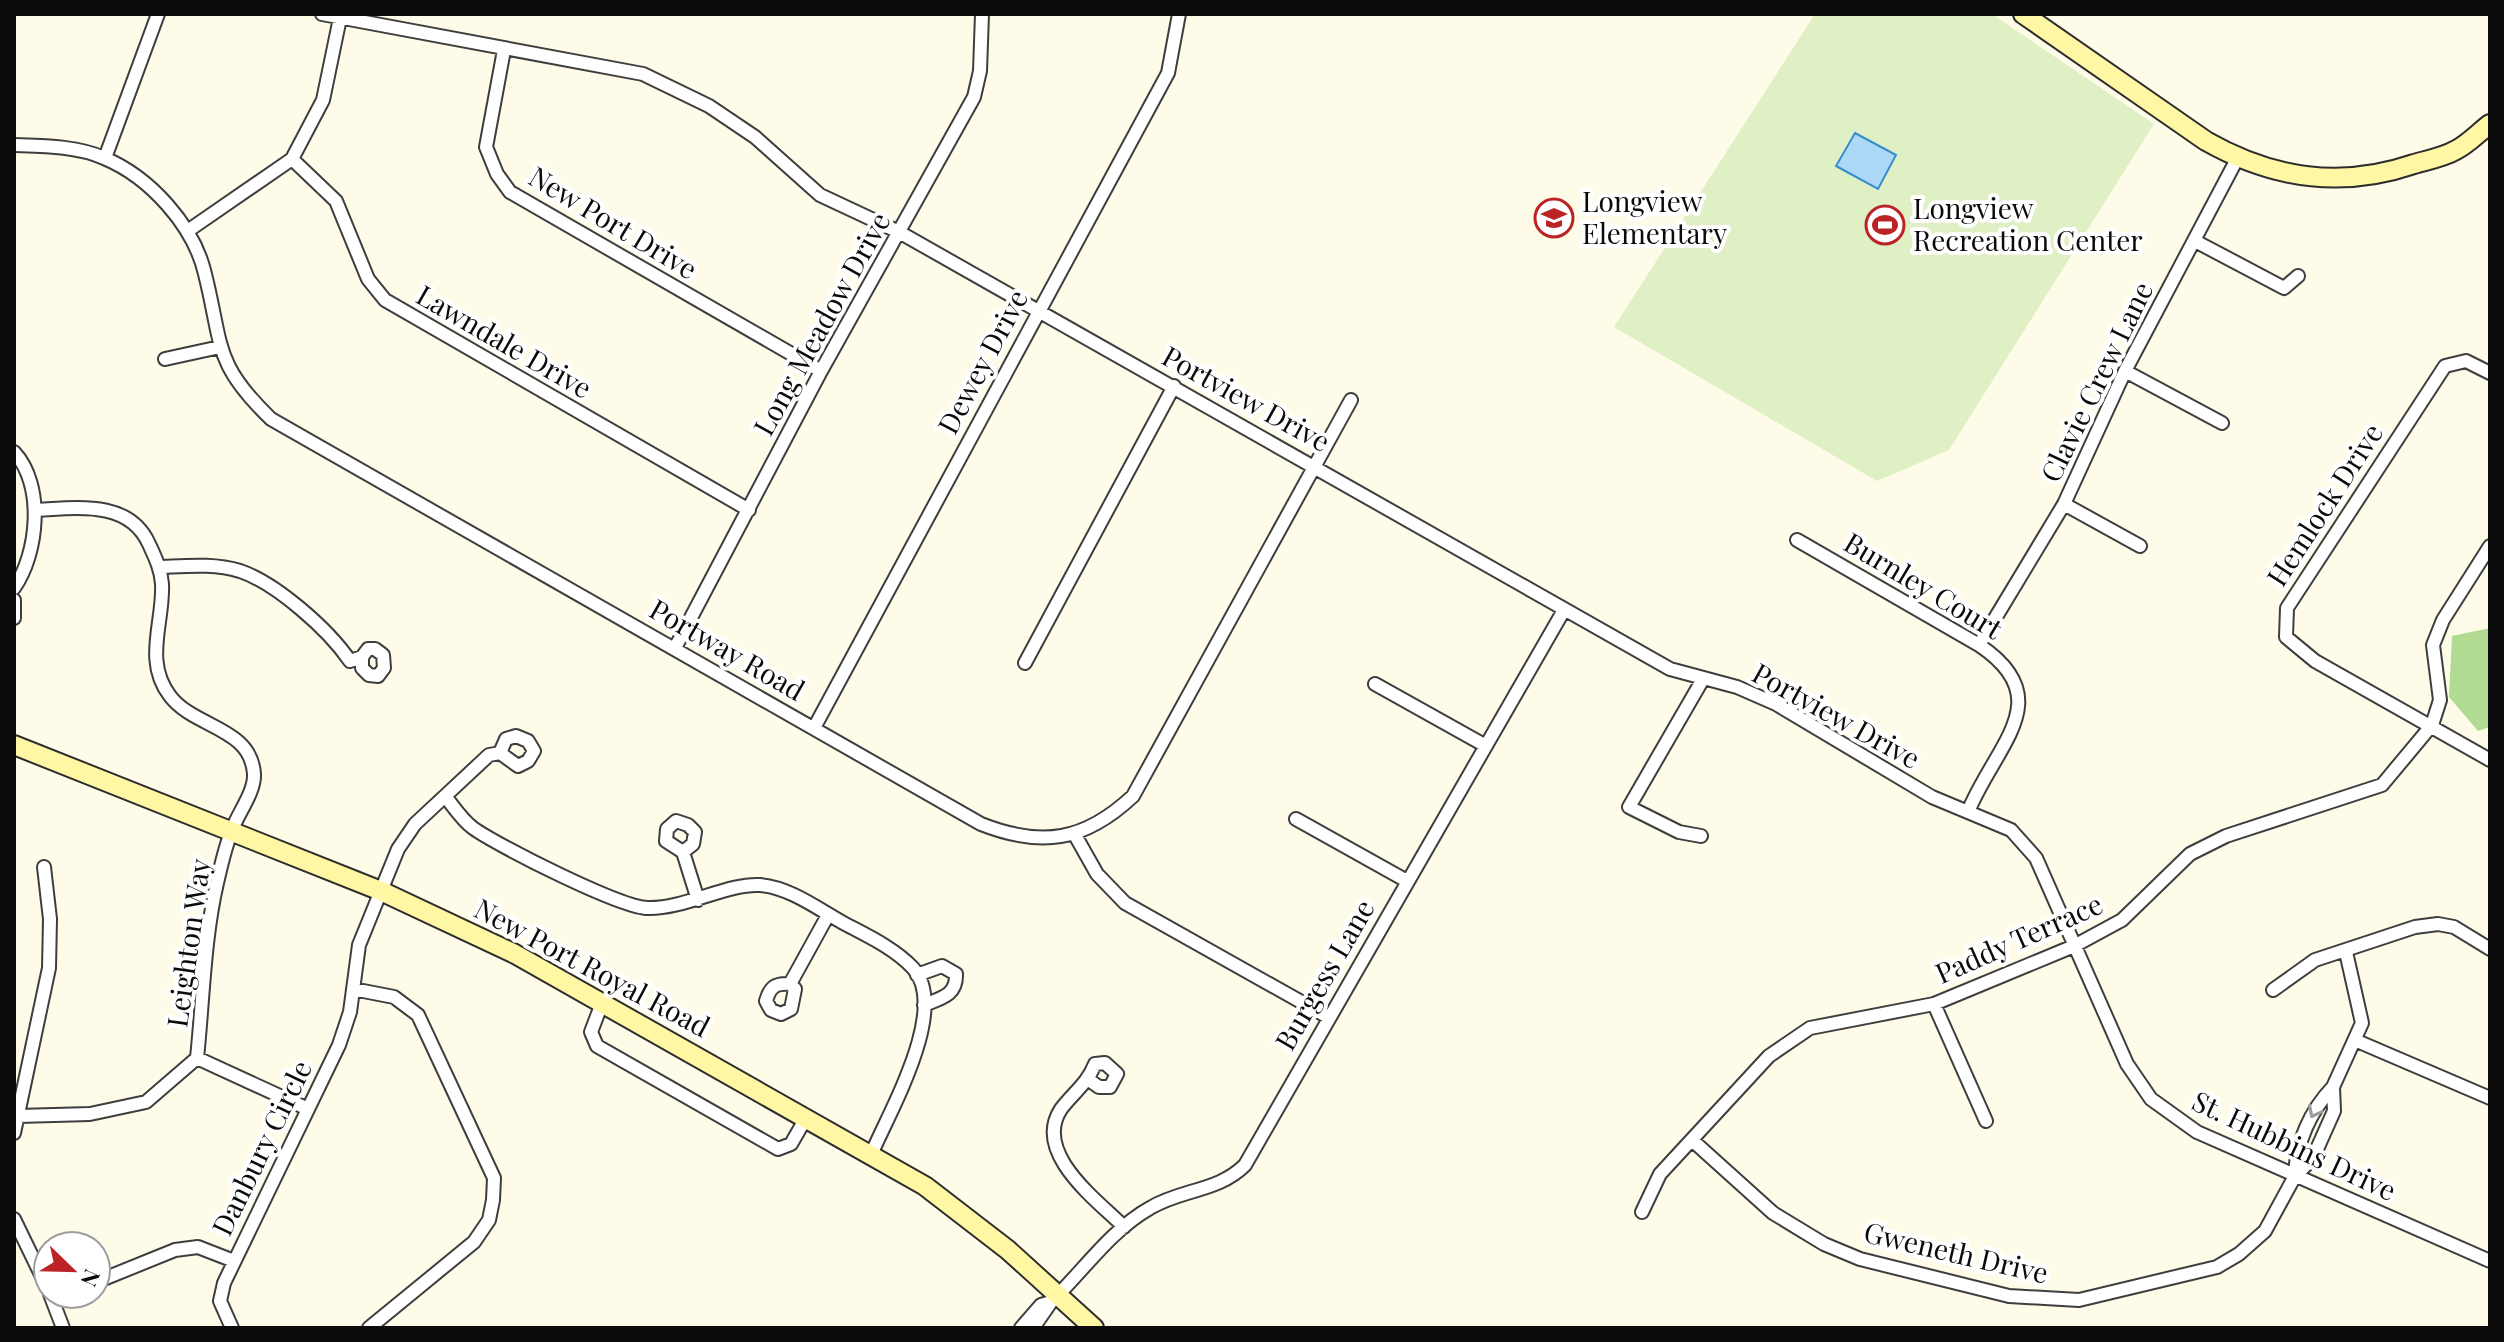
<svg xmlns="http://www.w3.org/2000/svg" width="2504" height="1342" viewBox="0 0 2504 1342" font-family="'Playfair Display',serif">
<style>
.forest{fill:#b1da93}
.pitch{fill:#e0f0c5}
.water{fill:#aed9f6;stroke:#348dce;stroke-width:2}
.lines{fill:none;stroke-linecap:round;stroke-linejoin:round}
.street-casing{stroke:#3e3e3e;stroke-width:16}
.secondary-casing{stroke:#2d2d2d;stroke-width:22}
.street{stroke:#fff;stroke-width:12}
.secondary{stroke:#fff7a4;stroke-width:18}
.oneway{stroke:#9d9d9d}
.labels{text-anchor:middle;stroke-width:8;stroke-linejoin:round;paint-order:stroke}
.poi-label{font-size:28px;fill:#0b0b0b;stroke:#fff;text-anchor:start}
.street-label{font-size:28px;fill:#0b0b0b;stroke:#fff}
</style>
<rect width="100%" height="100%" fill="#fffbe9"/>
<!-- forest -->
<path class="forest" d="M2490 628V727L2478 731 2449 697 2452 636Z"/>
<!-- pitch -->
<path class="pitch" d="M1815 14H1992L2154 124 1949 450 1877 481 1614 327Z"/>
<!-- water -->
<path class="water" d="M1855 133 1896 155 1878 189 1836 166Z"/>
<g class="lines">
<!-- street casing -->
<g class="street-casing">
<path id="street" d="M322 14 643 74 709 106 755 137 820 195 899 232 1670 669 1737 687 1776 704 1932 797 2011 830 2036 858 2127 1064 2151 1099 2197 1132 2490 1261
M504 50 486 147 497 174 510 192 821 371
M14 145C43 146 77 146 104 158 150 177 194 226 205 274 223 346 213 363 271 419L981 824C1042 848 1085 841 1133 796L1351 400
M105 158 158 14
M292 159 336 201 368 279 385 300 749 510
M189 230 292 159 323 100 340 18
M2195 241 2284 288 2298 276
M165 359 220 347
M2125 371 2222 423
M2490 373 2466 361 2445 366 2287 608 2286 637 2315 661 2490 760
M14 452C45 485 38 554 14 588
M2064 504 2140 546
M1797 540 1979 645C2060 699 1995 745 1968 812
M159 567C186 566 214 563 240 571 276 583 328 629 350 661L362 657V668L369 675 378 676 384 668 383 655 375 649H368L362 657
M14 600V618
M1979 645 2064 504 2125 371 2237 159
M675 648 821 371 974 97 980 71 982 14
M1025 663 1174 386
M1375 684 1486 746
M814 728 1168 73 1179 14
M445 796C453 806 462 820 473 828 498 846 621 908 648 908 684 909 728 883 760 885 790 887 821 911 847 925 870 937 895 949 913 968 950 1009 889 1112 871 1155
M1296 819 1407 881
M1075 835 1097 874 1125 903 1328 1017
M1701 836 1679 832 1629 807 1703 679
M683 852 693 844 695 832 688 825 676 821 667 829 666 841 683 852 698 900
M917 975 942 966 956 974C957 995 942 998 924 1005
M790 984 795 989 791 1009 781 1014 771 1010 766 1001C770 987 775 983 790 984L828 915
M353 989 394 997 418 1015 494 1178 493 1200 489 1220 474 1242 369 1328
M2273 990 2315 960 2415 927 2438 924 2454 927 2490 949
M602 1003 591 1032 597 1046 778 1149 791 1144 806 1118
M1934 1004 1986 1121
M2357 1041 2490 1098
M197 1058 308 1109
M1089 1080 1099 1087H1110L1117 1074 1105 1063 1095 1064C1087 1084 1073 1093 1061 1109 1032 1153 1097 1200 1124 1227
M2333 1087 2362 1023 2346 952
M18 1116 90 1114 146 1102 197 1058C203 1001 204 939 217 883 221 866 225 847 232 830 238 813 255 792 254 774 251 727 194 728 170 696 143 661 164 622 162 584 161 569 155 557 149 544 129 499 75 508 35 510
M14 1133 49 968 50 919 44 867
M1692 1140 1773 1213 1824 1244 1860 1259 2009 1296 2079 1300 2217 1267 2239 1254 2265 1231 2295 1176 2313 1158 2334 1111 2333 1087C2310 1111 2296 1143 2295 1176
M1642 1212 1660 1174 1769 1056 1810 1028 1934 1004 2074 946 2122 920 2190 854 2226 836 2382 785 2432 725 2440 700 2433 645 2443 620 2490 546
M14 1219 48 1289
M96 1282 175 1250 198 1247 234 1261
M50 1294 63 1328
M1051 1302C1083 1271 1111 1230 1150 1208 1181 1189 1218 1192 1245 1165L1564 610
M232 1328 220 1301 224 1283 339 1045 350 1012 359 945 398 849 415 824 489 755 500 753 506 739 516 736 528 741 534 751 528 761 518 766 500 753
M1021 1328 1041 1305 1051 1302 1033 1328"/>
</g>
<!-- secondary casing -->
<g class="secondary-casing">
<path id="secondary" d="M2023 14 2206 141C2273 179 2341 189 2414 164 2428 160 2444 157 2456 150 2468 144 2479 132 2490 124
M14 745 381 891 515 954 925 1186 1008 1250 1094 1328"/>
</g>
<!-- street -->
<use href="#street" class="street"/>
<!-- secondary -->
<use href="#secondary" class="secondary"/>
</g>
<!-- one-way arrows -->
<defs><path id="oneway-chevron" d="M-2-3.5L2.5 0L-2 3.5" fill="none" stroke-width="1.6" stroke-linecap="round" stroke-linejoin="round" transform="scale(2)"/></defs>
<use class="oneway" href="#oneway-chevron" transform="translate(2314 1112) rotate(117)"/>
<!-- icons -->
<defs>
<g id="school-ring" transform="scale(2)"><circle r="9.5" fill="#fff" stroke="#bc2326" stroke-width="1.5"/><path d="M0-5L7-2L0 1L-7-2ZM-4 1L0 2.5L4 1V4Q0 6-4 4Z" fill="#bc2326"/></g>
<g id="stadium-ring" transform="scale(2)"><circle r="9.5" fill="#fff" stroke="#bc2326" stroke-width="1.5"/><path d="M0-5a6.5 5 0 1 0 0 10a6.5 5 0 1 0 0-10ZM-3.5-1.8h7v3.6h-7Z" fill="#bc2326"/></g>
</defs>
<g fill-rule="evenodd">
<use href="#school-ring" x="1554" y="218"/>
<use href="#stadium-ring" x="1885" y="225"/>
</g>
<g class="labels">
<!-- poi labels -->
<g class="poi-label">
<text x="1582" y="212">Longview<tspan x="1582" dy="32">Elementary</tspan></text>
<text x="1913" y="219">Longview<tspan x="1913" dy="32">Recreation Center</tspan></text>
</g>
<!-- street labels -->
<g class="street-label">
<text transform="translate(613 223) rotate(31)" y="10">New Port Drive</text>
<text transform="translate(822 324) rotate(-61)" y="10">Long Meadow Drive</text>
<text transform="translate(504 342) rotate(30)" y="10">Lawndale Drive</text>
<text transform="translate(983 362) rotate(-62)" y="10">Dewey Drive</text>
<text transform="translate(2097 382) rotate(-64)" y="10">Clavie Crew Lane</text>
<text transform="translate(1246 399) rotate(29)" y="10">Portview Drive</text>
<text transform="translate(2325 505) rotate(-57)" y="10">Hemlock Drive</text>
<text transform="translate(1923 586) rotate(31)" y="10">Burnley Court</text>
<text transform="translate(727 650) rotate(30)" y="10">Portway Road</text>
<text transform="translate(1836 716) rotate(29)" y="10">Portview Drive</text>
<text transform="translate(2019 939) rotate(-24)" y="10">Paddy Terrace</text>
<text transform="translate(189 943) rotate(-82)" y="10">Leighton Way</text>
<text transform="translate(592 968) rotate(28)" y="10">New Port Royal Road</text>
<text transform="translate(1325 975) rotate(-60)" y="10">Burgess Lane</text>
<text transform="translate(2294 1146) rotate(25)" y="10">St. Hubbins Drive</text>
<text transform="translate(262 1148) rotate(-64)" y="10">Danbury Circle</text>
<text transform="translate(1956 1253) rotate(13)" y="10">Gweneth Drive</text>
</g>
</g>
<!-- border -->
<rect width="2504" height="1342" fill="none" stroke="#0b0b0b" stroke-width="32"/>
<!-- north arrow -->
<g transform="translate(72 1270) rotate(113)"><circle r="38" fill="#ffffff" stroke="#9d9d9d" stroke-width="2"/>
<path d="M0-6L14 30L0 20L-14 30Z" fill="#bc2326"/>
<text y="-12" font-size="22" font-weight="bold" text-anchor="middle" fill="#0b0b0b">N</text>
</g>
</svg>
